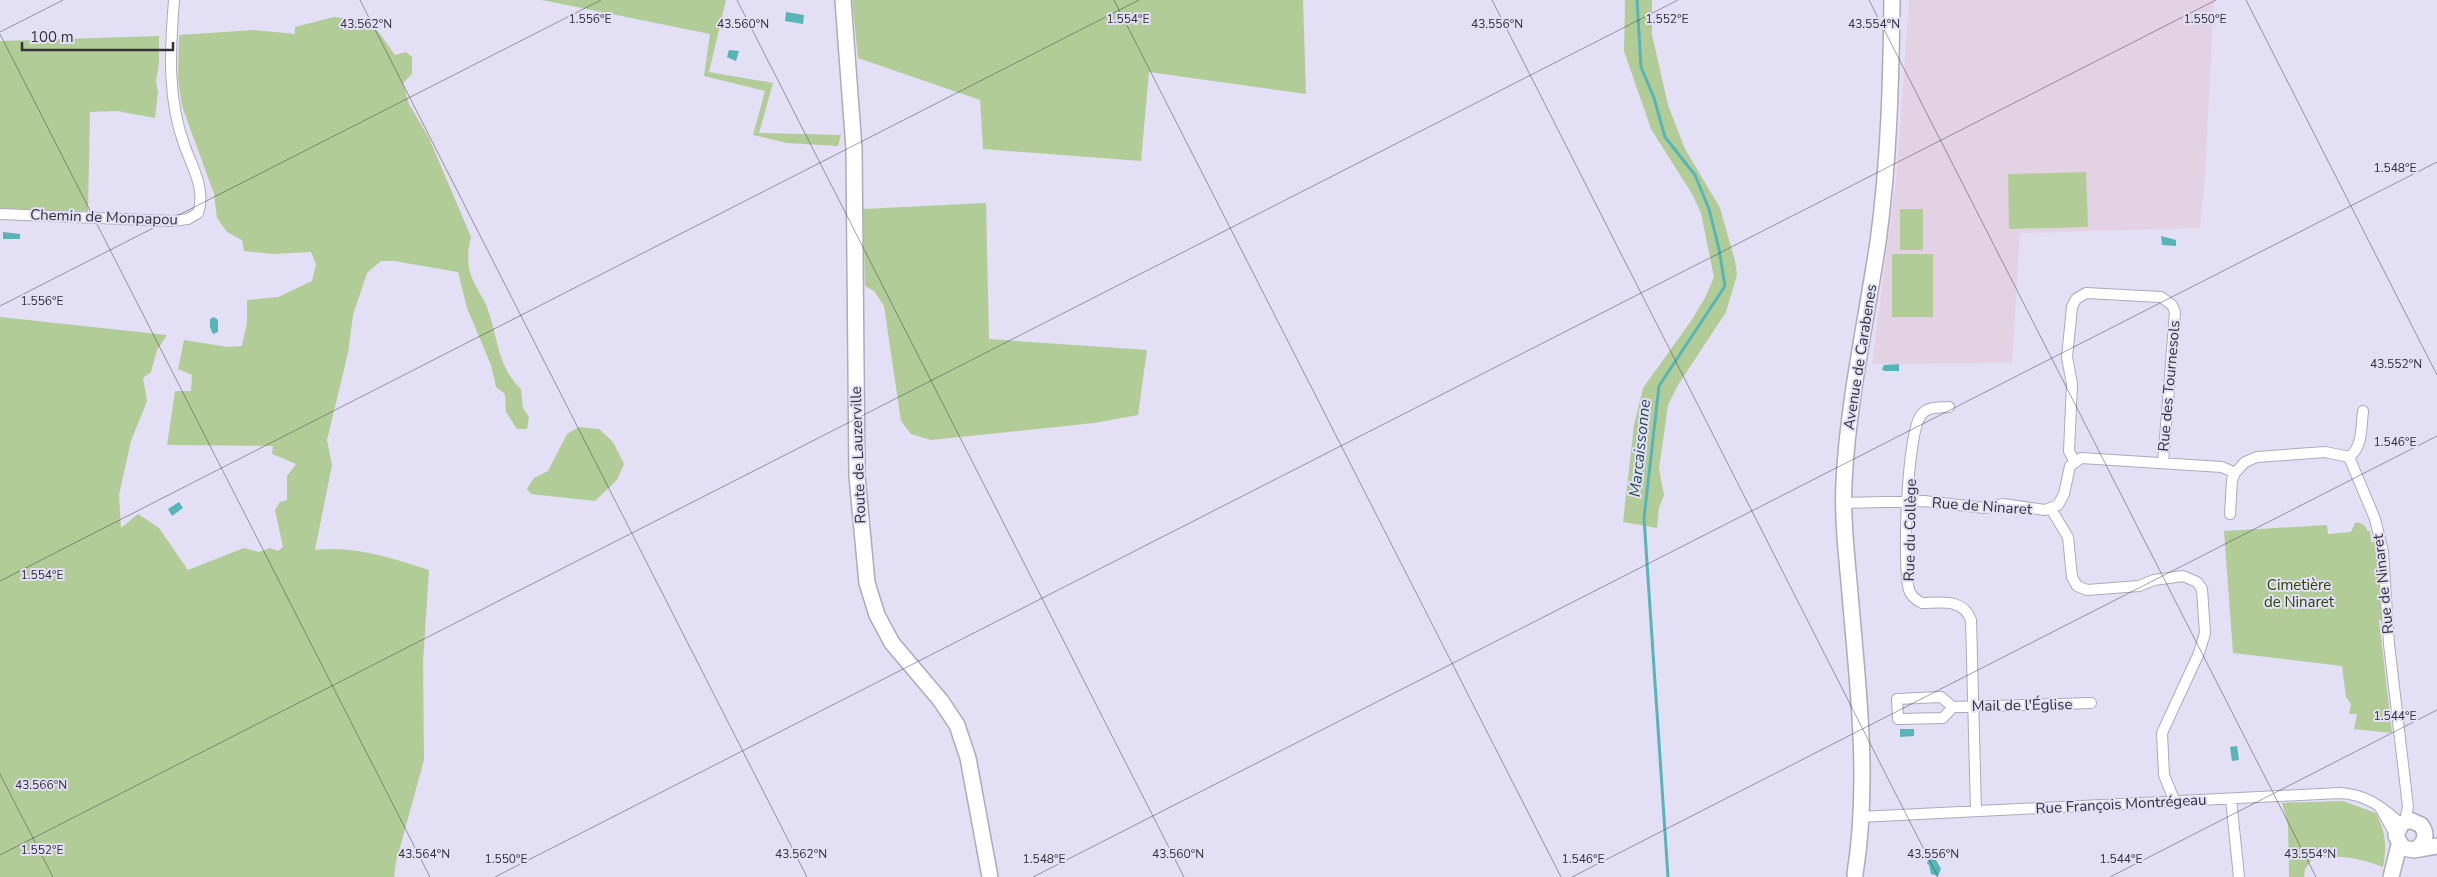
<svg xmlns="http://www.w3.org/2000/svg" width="2437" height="877" viewBox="0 0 2437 877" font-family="'Nunito Sans',sans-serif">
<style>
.education{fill:#e3d2e4}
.green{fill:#b2cc98}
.water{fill:#57b5b8}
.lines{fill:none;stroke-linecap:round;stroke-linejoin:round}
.stream{stroke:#57b5b8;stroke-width:3}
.street-casing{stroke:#ada9be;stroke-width:12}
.secondary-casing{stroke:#ada9be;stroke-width:18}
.street{stroke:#fff;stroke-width:10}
.secondary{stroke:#fff;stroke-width:15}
.ticks{fill:none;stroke:#33323a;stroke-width:1;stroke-opacity:0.45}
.labels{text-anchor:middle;stroke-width:4;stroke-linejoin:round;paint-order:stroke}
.street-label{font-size:15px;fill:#33323a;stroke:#e3dff5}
.park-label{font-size:15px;fill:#2c4500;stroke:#e3dff5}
.water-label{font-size:16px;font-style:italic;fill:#234e4f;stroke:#e3dff5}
.ticks-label{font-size:12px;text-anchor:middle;fill:#33323a;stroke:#e3dff5;stroke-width:4;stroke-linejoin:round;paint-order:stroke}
</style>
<rect width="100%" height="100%" fill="#e3dff5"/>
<!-- education -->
<path class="education" d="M1909 0H2214L2205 176 2200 228 2020 233 2012 363 1872 364 1897 171Z"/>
<!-- green -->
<path class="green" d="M542 0H726L709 72 773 83 759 133 841 135 838 146 787 143 753 135 765 91 704 76 710 34Z
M852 0H1303L1306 94 1149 72 1141 161 983 149 980 100 858 58Z
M1625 0H1652V35L1668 105 1685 149 1720 208 1735 261 1737 275 1726 312 1678 385 1668 405 1659 469 1664 495 1659 508 1657 528 1623 522 1634 425 1643 388 1691 321 1705 298 1714 277 1701 213 1692 194 1651 129 1624 51Z
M334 17C375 22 372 22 395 55L406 52 412 57V74L403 83 409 104 429 138 471 237C468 248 467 260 470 272 473 284 482 295 487 307 498 336 497 367 521 389L523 408 529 417 527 429H517L506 412 505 394 496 387 491 365 467 308 458 272 394 261H381L367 273 353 315 348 353 327 440 332 465 315 550C352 545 393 558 429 570L423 662 424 760 396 862 394 877H0V317L167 335 157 350 151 372 143 378 147 401 131 441 119 495 121 528 138 514 159 528 188 570 244 548 259 552 270 548 278 551 283 547 275 510 280 502 287 500V476L296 464 272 454 273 446 167 445 175 391H191L192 375 178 369 184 340 228 347 242 346 247 322V300L278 297 312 281 316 264 311 252 273 254 244 251 242 240 227 232 217 218 214 194 182 106 178 78 179 35 254 30 295 34V27Z
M159 36V63L156 81 158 92 155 118 117 111 90 112 88 211 0 210V41Z
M2086 172 2088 227 2009 229 2008 174Z
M986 203 989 339 1147 350 1138 415 1094 423 931 440 911 434 901 421 884 306 874 291 865 286 863 209Z
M1900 209H1923V250H1900Z
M1892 254H1933V317H1892Z
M579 427 599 429 613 442 624 464 617 480 595 501 531 494 527 489 534 478 548 471 567 434Z
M2355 523C2361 522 2366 525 2367 531H2370L2371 542H2376L2382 620H2379L2392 733 2354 729 2357 714H2349L2351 704 2346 697 2342 666 2233 653 2224 531 2327 525 2328 534 2351 532Z
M2343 801 2376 813C2386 833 2387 846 2383 867 2360 858 2337 854 2313 858L2305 869 2304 877H2289L2288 825 2282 803Z"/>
<!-- water -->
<path class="water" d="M786 12 804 15 803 24 785 21Z
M729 50 739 51 736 61 727 57Z
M3 232 20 234V239H3Z
M2161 236 2176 240V246L2162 245Z
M214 317 218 320V332L213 334 210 327V319Z
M1899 364V371H1884L1882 369 1884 365Z
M179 502 183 508 172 516 168 509Z
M1900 729H1914V736L1900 737Z
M2237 746 2239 760 2232 761 2230 747Z
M1933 859 1936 860 1941 869 1938 876 1931 874 1929 865 1927 864 1928 860Z"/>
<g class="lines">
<!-- stream -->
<path class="stream" d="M1637 0 1641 67 1654 98 1665 137 1695 175 1709 209 1719 249 1725 286 1659 386 1644 518 1668 877"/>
<!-- street casing -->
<g class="street-casing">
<path id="street" d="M0 214 172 221 188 219 198 213C206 191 193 168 185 147 167 99 170 50 174 0
M1949 407C1939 408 1928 406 1921 415 1907 434 1902 564 1909 590 1911 596 1916 600 1922 603 1941 603 1963 598 1971 620L1976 811
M2349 457C2363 447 2361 427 2363 411
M2074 461 2069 451 2072 384 2067 357 2072 307 2076 299 2086 293 2161 297 2172 305 2175 312 2163 463
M1844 503 1924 501 1985 508 2003 504 2045 510 2058 505 2064 494 2070 466 2081 458 2222 467 2235 473 2245 462 2257 457 2325 452 2349 457 2375 519 2383 552 2389 644 2408 807 2405 821
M2051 509 2068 537 2072 577 2077 586 2087 590 2139 586 2154 580 2183 576 2197 582 2202 589 2205 633 2199 653 2162 733 2164 775 2175 802
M2230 514 2232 480 2235 473
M1953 707 1943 718 1898 719 1897 699 1941 697 1953 707 2091 703
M2231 799 2239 877
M2380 807 2396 836
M1860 817 2340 793C2365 794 2383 807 2401 824"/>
</g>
<!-- secondary casing -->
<g class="secondary-casing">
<path id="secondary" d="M843 0 854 149 857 476 867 583 877 615 892 643 941 701 957 725 968 758 990 877
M2419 847C2426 841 2427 833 2421 825L2410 820 2401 824 2396 836 2403 848 2414 850 2437 846
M1855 874C1869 786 1859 694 1851 606 1848 565 1842 524 1844 482 1848 402 1866 322 1878 242 1889 162 1891 81 1892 0
M2391 877 2399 845"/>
</g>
<!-- street -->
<use href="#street" class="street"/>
<!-- secondary -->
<use href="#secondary" class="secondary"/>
</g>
<!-- ticks -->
<path class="ticks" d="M360 0 807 877M737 0 1184 877M1114 0 1561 877M1492 0 1938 877M1869 0 2316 877M2246 0 2437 375M0 32 63 0M0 34 430 877M0 306 601 0M0 581 1139 0M0 774 53 877M0 855 1678 0M495 877 2216 0M1033 877 2437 162M1572 877 2437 436M2110 877 2437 710"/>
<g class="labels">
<!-- street labels -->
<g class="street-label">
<text transform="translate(104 217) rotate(2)" y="5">Chemin de Monpapou</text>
<text transform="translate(1860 357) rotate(-81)" y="5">Avenue de Carabenes</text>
<text transform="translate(2169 386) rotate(-85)" y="5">Rue des Tournesols</text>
<text transform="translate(858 455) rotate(-92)" y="5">Route de Lauzerville</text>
<text transform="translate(1982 506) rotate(4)" y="5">Rue de Ninaret</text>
<text transform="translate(1910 530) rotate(-89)" y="5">Rue du Collège</text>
<text transform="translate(2383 584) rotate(-96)" y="5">Rue de Ninaret</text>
<text transform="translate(2022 705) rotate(-1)" y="5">Mail de l'Église</text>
<text transform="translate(2121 804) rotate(-3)" y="5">Rue François Montrégeau</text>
</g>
<!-- park labels -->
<g class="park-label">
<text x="2299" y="590">Cimetière<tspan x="2299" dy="17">de Ninaret</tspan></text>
</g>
<!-- water labels -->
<g class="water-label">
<text transform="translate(1639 448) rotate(-84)" y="6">Marcaissonne</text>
</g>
</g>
<g class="ticks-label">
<text x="2205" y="23">1.550°E</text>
<text x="590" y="23">1.556°E</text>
<text x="1128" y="23">1.554°E</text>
<text x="1667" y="23">1.552°E</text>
<text x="366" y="28">43.562°N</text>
<text x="743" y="28">43.560°N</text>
<text x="1497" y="28">43.556°N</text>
<text x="1874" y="28">43.554°N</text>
<text x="2395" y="172">1.548°E</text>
<text x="42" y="305">1.556°E</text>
<text x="2396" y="368">43.552°N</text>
<text x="2395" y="446">1.546°E</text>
<text x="42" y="579">1.554°E</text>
<text x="2395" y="720">1.544°E</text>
<text x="41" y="789">43.566°N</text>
<text x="42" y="854">1.552°E</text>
<text x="424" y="858">43.564°N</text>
<text x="801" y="858">43.562°N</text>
<text x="1178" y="858">43.560°N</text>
<text x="1933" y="858">43.556°N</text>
<text x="2310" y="858">43.554°N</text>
<text x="506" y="863">1.550°E</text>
<text x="1044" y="863">1.548°E</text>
<text x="1583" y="863">1.546°E</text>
<text x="2121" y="863">1.544°E</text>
</g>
<!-- scale -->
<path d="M22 42v8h151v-8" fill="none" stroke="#33323a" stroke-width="2.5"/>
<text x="30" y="42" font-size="15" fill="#33323a" stroke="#e3dff5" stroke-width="4" paint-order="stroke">100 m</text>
</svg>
